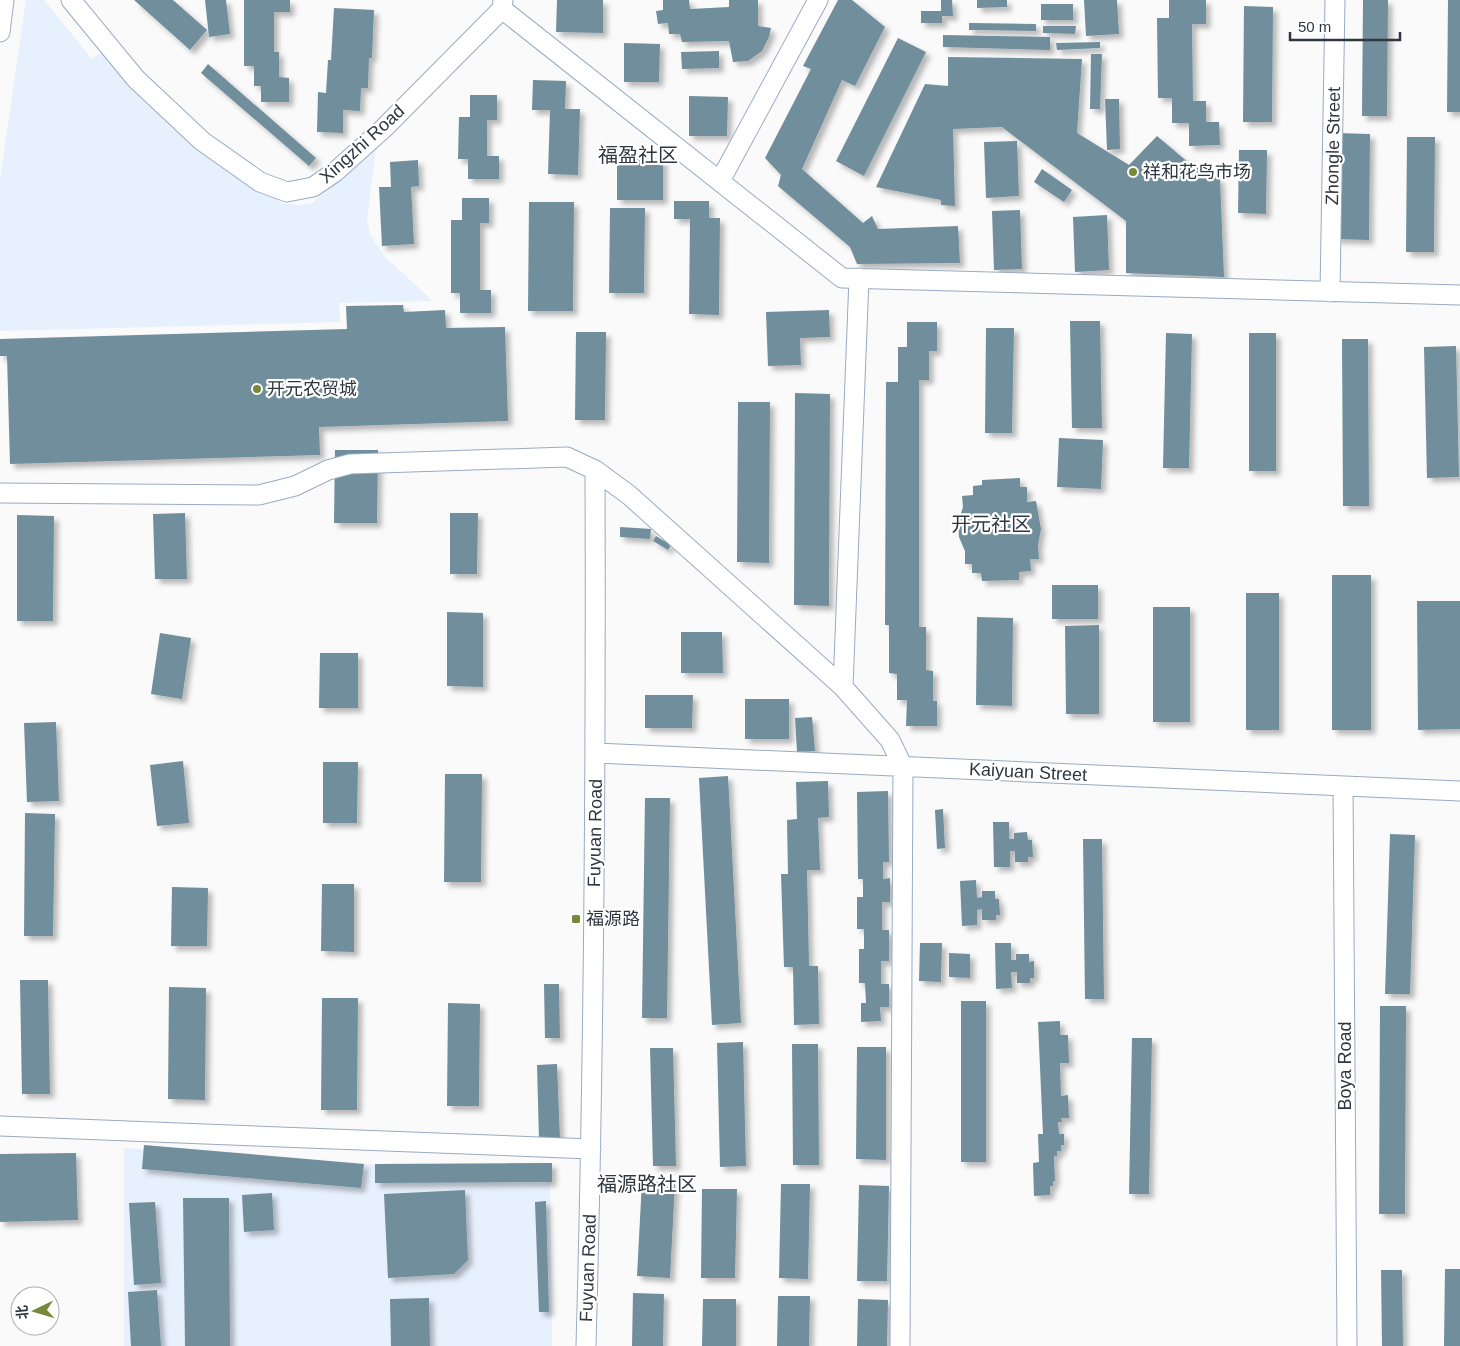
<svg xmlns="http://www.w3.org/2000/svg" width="1460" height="1346" viewBox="0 0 1460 1346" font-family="Helvetica,'Noto Sans SC',sans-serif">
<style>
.built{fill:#e7f0fd}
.building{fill:#708e9c;filter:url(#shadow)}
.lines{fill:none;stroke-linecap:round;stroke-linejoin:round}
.minor-casing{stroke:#99abc2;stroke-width:21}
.minor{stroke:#fff;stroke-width:19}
.poi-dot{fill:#778838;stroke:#fff;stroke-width:2}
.labels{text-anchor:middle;stroke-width:4.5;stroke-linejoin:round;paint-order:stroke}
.street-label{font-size:18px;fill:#2f3740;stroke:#fff}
.poi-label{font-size:18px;fill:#2f3740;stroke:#fff;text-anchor:start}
.quarter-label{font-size:20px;fill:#2f3740;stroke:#fff}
</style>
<defs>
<filter id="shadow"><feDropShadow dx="4.5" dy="4.5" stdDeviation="2.5" flood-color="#0004"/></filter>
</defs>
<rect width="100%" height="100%" fill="#fafafa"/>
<!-- built -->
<path class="built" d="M26 0H44L92 59 104 51 263 192 283 203 299 205 312 203 376 147 367 219 370 234 384 256 433 301 339 303 340 322 0 331V179Z
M124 1148 361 1164 550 1171 552 1346H124Z"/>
<!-- building -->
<path class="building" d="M134 0H173L207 30 190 50Z
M205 0H226L230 34 209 37Z
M244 0H290V12H274V52H279V77L289 78V102H261V86H254V66H244Z
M557 0H603V33L556 32Z
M663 0H689L690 9 729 7V0H758V26L771 28 769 37 762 51 748 61 733 62 729 41 682 42 680 34H669L668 23 658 24 656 11 663 10Z
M838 0H852L885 27 855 86 842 80 802 169 863 223 872 216 878 229 958 226 960 263 857 264 850 247 778 186 781 175 765 158 811 69 803 66Z
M941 0H952L953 16H942V23H921V11H941Z
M977 0H1007V7L977 8Z
M1084 0H1117L1119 34 1086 36Z
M1169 0H1206V24H1192L1193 101H1206V122H1219L1220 145 1189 146V123H1172V98H1158L1157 18H1169Z
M1363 0H1388L1387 116H1362Z
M1448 0H1460V112H1447Z
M1041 4H1073V20H1041Z
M1244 6 1273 7 1272 122H1243Z
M334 8 374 10 372 58H369L368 88H361L360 111 343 110V133L317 132 318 92 326 93 328 60H331Z
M969 23 1036 24V31L969 30Z
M1043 26H1076L1075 34 1043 33Z
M943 35 1050 37V50L943 47Z
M898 38 926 52 864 176 836 161Z
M1100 42V48L1057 50 1056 43Z
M624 43 660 44 659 82H624Z
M719 51V68L682 69 681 52Z
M1091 54H1102L1100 109H1090Z
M948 57 1082 59 1077 133 1129 165 1157 136 1189 163 1220 179 1224 277 1126 273V221L1002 127 953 129 955 206 941 205V200L876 187 925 84 948 86Z
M208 64 316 158 309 166 201 73Z
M533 80 566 81 565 109H580L578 175 548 174 550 110H532Z
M470 95H497V120H487V156H499V179H468V159H458L459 117H470Z
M689 96 728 97 727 136H689Z
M1105 99H1119L1120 149 1107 150Z
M1336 133 1370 134 1369 240 1335 239Z
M1407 137H1435L1434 252H1406Z
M1017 141 1019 196 986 198 984 142Z
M1239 150H1267L1266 214 1238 213Z
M617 158 663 159V200H617Z
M418 160 419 186 411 187 414 244 382 246 379 187H391L390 162Z
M1042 169 1072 190 1064 202 1034 182Z
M462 198H489V223H480V290H491V313H460V293H451V220H462Z
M674 201H709V218H720L719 315 689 314 690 219H674Z
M529 202H574L573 311H528Z
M610 208H645L644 293H609Z
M1020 210 1022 269 994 270 992 211Z
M1107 215 1109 270 1075 272 1073 217Z
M403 305 404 312 445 310 446 328 505 327 508 421 319 427 320 455 10 464 7 356H0V339L347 329 346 306Z
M829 310 830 337 800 338 801 365 768 366 766 312Z
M1070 321H1100L1102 428H1072Z
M907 322H937V351H929V380H919V627H926V670L933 671V701H937V726H906L907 700H897V674L889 673V625H885L886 382H898V347H907Z
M986 328H1014L1012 433H985Z
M576 332H606L605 420H575Z
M1166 333 1192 334 1189 468H1163Z
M1249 333H1276V471H1249Z
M1342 339H1368L1369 506H1343Z
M1456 346 1459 477 1427 478 1424 347Z
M795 393 830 394 829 606 794 605Z
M738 402H770L769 563 737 562Z
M1059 438 1103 440 1101 489 1057 487Z
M335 450H378L377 523H334Z
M1020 478V487H1027V502L1036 501 1041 529 1038 545 1039 559H1030L1031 571 1019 572V580L982 581 981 573H972V564H965V551L959 537 958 522 963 507 962 496 973 495V486L982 485V480Z
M185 513 187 579H155L153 514Z
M450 513H478L477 574H450Z
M17 515 54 516 53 621H17Z
M620 527 651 529 650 539 620 537Z
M656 536 671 545 668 550 653 541Z
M1332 575H1371V730H1332Z
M1052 585H1098V619H1052Z
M1246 593H1279V730H1246Z
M1417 601H1460V729L1418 730Z
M1153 607H1190V722H1153Z
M447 612 483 613V687L447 686Z
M977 617 1013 618 1012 706 976 705Z
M1099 625V714H1066L1065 626Z
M681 632H722L723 673H681Z
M160 633 191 638 182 699 151 694Z
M320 653H358V708H319Z
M645 695H693L692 728H645Z
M745 699H789V739H745Z
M812 717 815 751 797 752 795 718Z
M56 722 59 801 27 802 24 723Z
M183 761 189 823 157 826 150 765Z
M323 762H358L357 823H323Z
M445 774H482L481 882H444Z
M728 776 741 1023 712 1025 699 778Z
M828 781 829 817 818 818 820 870H807L809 966H818L819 1024 794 1025 793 967H784L781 874H788L787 820 797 819 796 782Z
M888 791 889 862H883V879L890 878V902H882V930H889V961H881V984H889V1007H880L881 1021 861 1022V1003H866L865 983H859V949H864V929H857V897H863V879H858L857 792Z
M645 798H670L667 1018H642Z
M943 809 945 848 937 849 935 810Z
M25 813 55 814 53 936H24Z
M993 822H1009V839H1014V833L1027 832 1028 840H1032L1033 857H1028V862H1015V851H1010V867H994Z
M1390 834 1415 835 1410 994H1385Z
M1083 839H1102L1104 999H1085Z
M976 880 977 898 982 897V891H995V899H999L1000 915H996V920H982V909L977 910V925L962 926 960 881Z
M322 884H354V952L321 951Z
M172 887 208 888 207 946H171Z
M920 943H942L941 982 919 981Z
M995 943H1011V960H1016V954H1029V962L1034 961V978H1030V983H1017V972H1011L1012 988 996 989Z
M949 953 970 954V978L949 977Z
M20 980H48L50 1094H22Z
M544 984H559L560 1038H545Z
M169 987 206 988 205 1100 168 1099Z
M322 998H358L357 1110H321Z
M961 1001H986V1162H961Z
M448 1003 480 1004 479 1106H447Z
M1380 1006H1406L1405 1214H1379Z
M1060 1021V1035H1068L1069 1063H1060L1061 1096 1068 1095 1069 1118H1061L1062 1122H1058L1059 1134H1064V1145H1061V1151H1057V1156H1054L1055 1181H1053V1186H1050V1195L1034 1196 1033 1163 1039 1162 1038 1134H1043L1038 1022Z
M1132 1038H1152L1149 1194H1129Z
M743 1042 746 1166 720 1167 717 1043Z
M792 1044H818L819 1165H793Z
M857 1047H886V1160L856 1159Z
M650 1048H673L676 1166H653Z
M557 1064 560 1140H539L537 1065Z
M144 1145 364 1164 361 1188 142 1169Z
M76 1153 78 1220 0 1222V1154Z
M552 1163V1182L375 1183V1164Z
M642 1181 675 1183 670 1278 637 1276Z
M781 1184H810L808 1279 779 1278Z
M859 1185 889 1186 887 1281H857Z
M702 1189H737L735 1278H701Z
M465 1190 468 1260 454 1274 388 1278 384 1194Z
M272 1193 274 1230 244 1232 242 1195Z
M183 1198H229L230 1346H185Z
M546 1201 549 1312H539L535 1202Z
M155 1202 161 1283 134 1285 129 1203Z
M1445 1269H1460V1346H1444Z
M1381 1270H1402L1403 1346H1382Z
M157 1290 161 1346H131L128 1292Z
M633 1293 664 1294 663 1346H632Z
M778 1296H810L809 1346H777Z
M429 1298 430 1346H391L390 1299Z
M703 1299H736V1346H702Z
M858 1299 888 1300 887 1346H857Z"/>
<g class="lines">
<!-- minor casing -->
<g class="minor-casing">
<path id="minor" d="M71 0 136 79 202 141 260 182 287 192 313 187 335 172 384 128 502 9 503 0
M502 9 842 278 1460 295
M0 32 4 0
M720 181 818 0
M1330 292 1335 0
M0 493 259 495 295 486 328 470 350 464 567 457 595 470 629 495 843 687 890 740 903 767 900 1346
M843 687 859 278
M596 753 1460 791
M1343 786 1347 1346
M0 1126 591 1149
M586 1346C594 1054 596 762 595 470"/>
</g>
<!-- minor -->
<use href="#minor" class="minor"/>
</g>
<!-- markers -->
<g class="poi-dot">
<circle cx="1133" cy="172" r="5"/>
<circle cx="257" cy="389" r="5"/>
<rect x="571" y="914" width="10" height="10" rx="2.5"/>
</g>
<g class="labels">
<!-- street labels -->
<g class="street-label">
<text transform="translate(362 144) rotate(-42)" y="6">Xingzhi Road</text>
<text transform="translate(1333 146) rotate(-89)" y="6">Zhongle Street</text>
<text transform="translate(1028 772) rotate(3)" y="6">Kaiyuan Street</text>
<text transform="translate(595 833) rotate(-89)" y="6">Fuyuan Road</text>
<text transform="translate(1345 1066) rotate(-90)" y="6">Boya Road</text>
<text transform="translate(588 1268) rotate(-88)" y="6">Fuyuan Road</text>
</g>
<!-- poi labels -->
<g class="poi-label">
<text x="1143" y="178">祥和花鸟市场</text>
<text x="267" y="395">开元农贸城</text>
<text x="586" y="925">福源路</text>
</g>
<!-- quarter labels -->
<g class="quarter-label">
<text x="638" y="162">福盈社区</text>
<text x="991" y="531">开元社区</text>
<text x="647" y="1191">福源路社区</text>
</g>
</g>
<!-- north arrow -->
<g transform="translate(35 1311) rotate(265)"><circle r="24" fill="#ffffff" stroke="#acafb3"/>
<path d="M0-4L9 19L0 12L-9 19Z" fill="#778838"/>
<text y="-8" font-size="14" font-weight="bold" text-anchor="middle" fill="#2f3740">北</text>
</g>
<!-- scale -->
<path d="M1290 32v8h110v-8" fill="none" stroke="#2f3740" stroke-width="2.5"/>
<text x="1298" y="32" font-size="15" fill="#2f3740" stroke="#ffffff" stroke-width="4" paint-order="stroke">50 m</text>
</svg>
